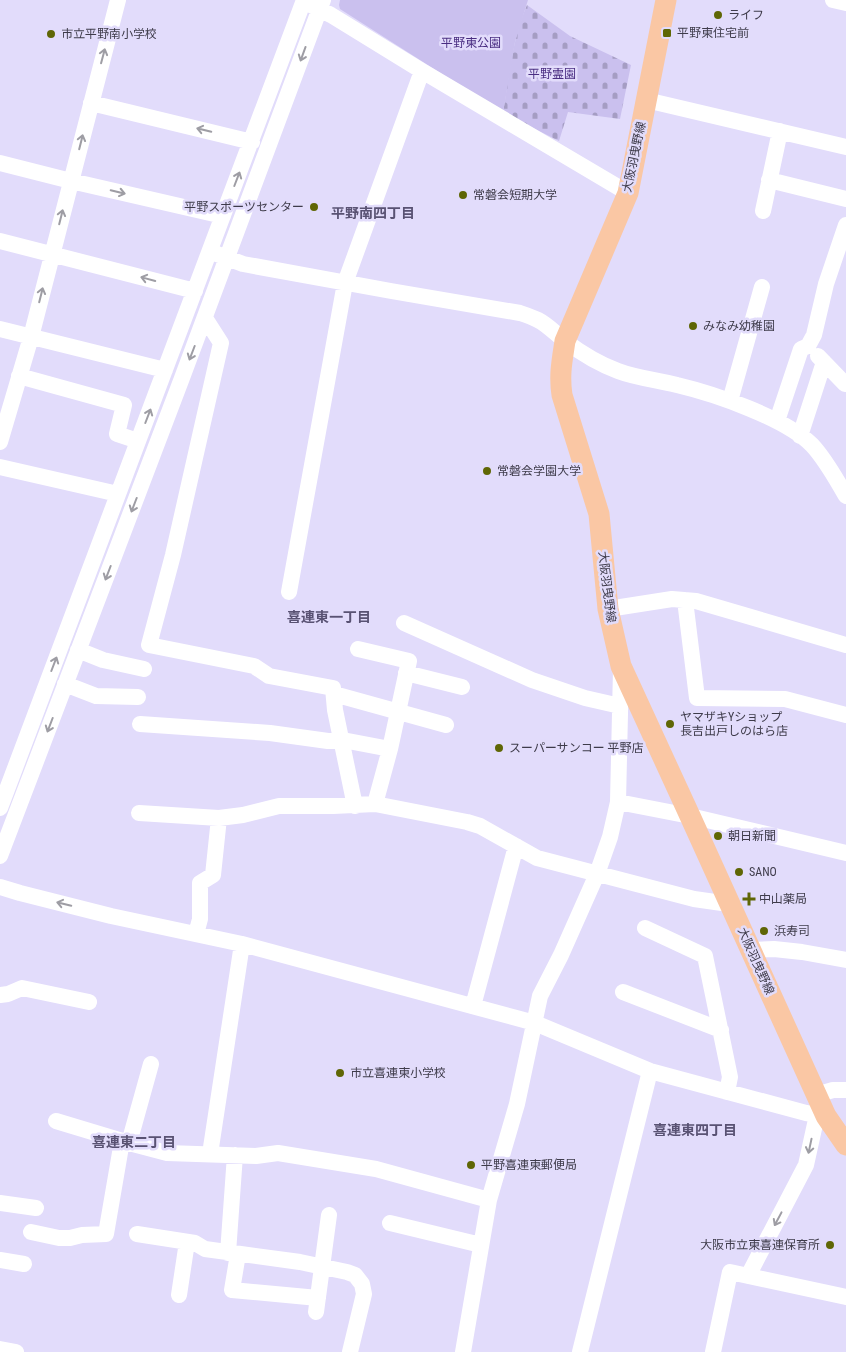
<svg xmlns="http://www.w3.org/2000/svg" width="846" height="1352" viewBox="0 0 846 1352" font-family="'Roboto Condensed','Noto Sans JP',sans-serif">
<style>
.cemetery{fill:url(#cemetery-stones)}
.park{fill:#cac0ee}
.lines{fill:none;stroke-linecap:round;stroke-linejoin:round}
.minor{stroke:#fff;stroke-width:16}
.major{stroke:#fac7a4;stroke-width:21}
.oneway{stroke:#9e9da4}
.poi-dot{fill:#5f6605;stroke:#e2dcfb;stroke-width:2}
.labels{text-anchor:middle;stroke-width:5;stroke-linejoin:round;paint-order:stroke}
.poi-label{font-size:12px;fill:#3e3b4a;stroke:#e2dcfb;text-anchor:start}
.park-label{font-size:12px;fill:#492d81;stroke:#e2dcfb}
.street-label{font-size:12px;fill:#3e3b4a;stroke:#e2dcfb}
.neighbourhood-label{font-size:14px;font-weight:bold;fill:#595273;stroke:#e2dcfb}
</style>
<defs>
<pattern id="cemetery-stones" width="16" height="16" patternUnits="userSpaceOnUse" patternTransform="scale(1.25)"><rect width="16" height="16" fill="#cac0ee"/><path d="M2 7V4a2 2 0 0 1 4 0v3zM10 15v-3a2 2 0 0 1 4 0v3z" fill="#a59dc3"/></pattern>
</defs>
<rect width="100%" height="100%" fill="#e2dcfb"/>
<!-- cemetery -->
<path class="cemetery" d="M527 5 570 36 631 65 620 119 568 112 559 141 503 113C509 77 512 39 527 5Z"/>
<!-- park -->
<path class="park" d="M340 0H528L515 42 503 113 340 9 339 5Z"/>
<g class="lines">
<!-- minor -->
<path class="minor" d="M833 0 846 3
M311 5 331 15 422 71 628 193
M646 100 846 147
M91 103 252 142
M0 163 71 181 223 216
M769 180 846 199
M763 211 780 131
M0 241 195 291
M217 254 243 264 391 291 520 313C526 315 532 317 538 320 548 325 556 334 565 341 581 353 599 364 618 371 636 378 658 380 677 385 715 394 785 418 812 445 826 460 836 479 846 496
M205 318 221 343 173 555 149 645 254 666 269 676 333 688 335 710 355 806
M0 329 165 370
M818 356 845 384
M19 376 124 405 117 434 138 441
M730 401 762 287
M777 421 801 349 808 346 814 335 826 284 846 225
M800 436 824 362
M0 442 31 337 118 0
M0 467 118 494
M289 592 345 283 422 71
M685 600 697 698 785 699 846 715
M608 609 672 599 696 601 846 645
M404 623 532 680 585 698 620 706
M358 649 409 661 390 749 375 804
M78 650 103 660 144 669
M406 673 462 687
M65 684 96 696 138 697
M334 694 446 725
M140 724 270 733 328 741H348L390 749
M618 802 690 816 846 853
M0 808 304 0
M139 813 219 818 243 815 279 806H333L375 804 467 822 480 826 537 858 694 899 729 904
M0 856 182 378 323 0
M0 887 20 893 111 916 242 944 535 1023 650 1071 806 1113 826 1116
M645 928 705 956 730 1077 727 1092
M196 934 200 919V883L213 875 219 818
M750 950 774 949 802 952 846 960
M623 992 721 1030
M0 995 8 994 22 988 89 1002
M473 1006 516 846
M816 1095 833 1090H846
M56 1121 129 1143 167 1153 256 1156 278 1153 376 1169 489 1200
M129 1143 151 1064
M210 1154 242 944
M0 1203 36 1208
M390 1223 481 1245
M31 1232 59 1238H70L82 1235 106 1234 122 1141
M137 1234 195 1243 205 1249 300 1262 347 1272 355 1275 362 1284 364 1294 350 1352
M228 1253 235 1155
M238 1254 232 1290 318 1298
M0 1260 24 1264
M748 1276 806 1165 817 1115
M179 1295 187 1242
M316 1312 329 1215
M0 1349 16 1352
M463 1352 489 1200 517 1104 540 996 561 955 597 874 610 837 618 802 621 669
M580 1352 650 1071
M713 1352 730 1272 846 1297"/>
<!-- major -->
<path class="major" d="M666 0 628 193 565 341C562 361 559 375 562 395L599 514 608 609 621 666 690 816 826 1116 846 1145"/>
</g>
<!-- one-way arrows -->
<defs><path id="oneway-shaft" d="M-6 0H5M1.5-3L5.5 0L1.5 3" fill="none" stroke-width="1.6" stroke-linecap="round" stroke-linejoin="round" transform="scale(1.25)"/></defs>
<g class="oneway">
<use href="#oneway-shaft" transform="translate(303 54) rotate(110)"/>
<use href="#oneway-shaft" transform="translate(103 56) rotate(-75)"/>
<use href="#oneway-shaft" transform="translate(204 130) rotate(-166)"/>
<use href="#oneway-shaft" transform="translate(81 142) rotate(-76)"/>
<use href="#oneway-shaft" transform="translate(237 179) rotate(-69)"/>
<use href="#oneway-shaft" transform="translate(118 192) rotate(13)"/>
<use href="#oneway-shaft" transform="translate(61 217) rotate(-76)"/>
<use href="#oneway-shaft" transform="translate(148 279) rotate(-165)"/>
<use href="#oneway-shaft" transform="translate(41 295) rotate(-76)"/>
<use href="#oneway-shaft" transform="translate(192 353) rotate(111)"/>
<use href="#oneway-shaft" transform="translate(148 416) rotate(-69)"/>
<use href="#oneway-shaft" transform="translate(134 505) rotate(111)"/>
<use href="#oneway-shaft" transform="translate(108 573) rotate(111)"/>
<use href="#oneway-shaft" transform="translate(54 664) rotate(-69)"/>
<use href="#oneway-shaft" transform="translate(50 725) rotate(111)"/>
<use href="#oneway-shaft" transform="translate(64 904) rotate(-166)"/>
<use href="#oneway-shaft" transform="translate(810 1146) rotate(102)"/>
<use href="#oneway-shaft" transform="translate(778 1219) rotate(118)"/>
</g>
<!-- markers -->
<g class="poi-dot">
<circle cx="718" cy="15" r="5"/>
<rect x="662" y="28" width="10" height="10" rx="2.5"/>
<circle cx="51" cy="34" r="5"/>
<circle cx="463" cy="195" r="5"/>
<circle cx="314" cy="207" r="5"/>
<circle cx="693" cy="326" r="5"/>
<circle cx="487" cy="471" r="5"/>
<circle cx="670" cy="724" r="5"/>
<circle cx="499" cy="748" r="5"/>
<circle cx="718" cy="836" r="5"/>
<circle cx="739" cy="872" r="5"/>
<path d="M746.5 891.5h5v5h5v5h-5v5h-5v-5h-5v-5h5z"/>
<circle cx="764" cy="931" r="5"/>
<circle cx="340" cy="1073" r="5"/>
<circle cx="471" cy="1165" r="5"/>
<circle cx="830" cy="1245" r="5"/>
</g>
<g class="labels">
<!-- poi labels -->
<g class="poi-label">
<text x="728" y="19">ライフ</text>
<text x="677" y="37">平野東住宅前</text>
<text x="61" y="38">市立平野南小学校</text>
<text x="473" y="199">常磐会短期大学</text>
<text x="304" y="211" text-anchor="end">平野スポーツセンター</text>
<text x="703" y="330">みなみ幼稚園</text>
<text x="497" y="475">常磐会学園大学</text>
<text x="680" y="721">ヤマザキYショップ<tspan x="680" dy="14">長吉出戸しのはら店</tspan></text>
<text x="509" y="752">スーパーサンコー 平野店</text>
<text x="728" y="840">朝日新聞</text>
<text x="749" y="876">SANO</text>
<text x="759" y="903">中山薬局</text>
<text x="774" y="935">浜寿司</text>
<text x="350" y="1077">市立喜連東小学校</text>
<text x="481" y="1169">平野喜連東郵便局</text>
<text x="820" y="1249" text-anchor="end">大阪市立東喜連保育所</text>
</g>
<!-- park labels -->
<g class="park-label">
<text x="471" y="47">平野東公園</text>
<text x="552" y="78">平野霊園</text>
</g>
<!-- street labels -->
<g class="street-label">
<text transform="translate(634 157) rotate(-78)" y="4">大阪羽曳野線</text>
<text transform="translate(607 587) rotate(83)" y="4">大阪羽曳野線</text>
<text transform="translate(756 961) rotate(66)" y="4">大阪羽曳野線</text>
</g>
<!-- neighbourhood labels -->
<g class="neighbourhood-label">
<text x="373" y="218">平野南四丁目</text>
<text x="329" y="622">喜連東一丁目</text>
<text x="695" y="1135">喜連東四丁目</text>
<text x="134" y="1147">喜連東二丁目</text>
</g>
</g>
</svg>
